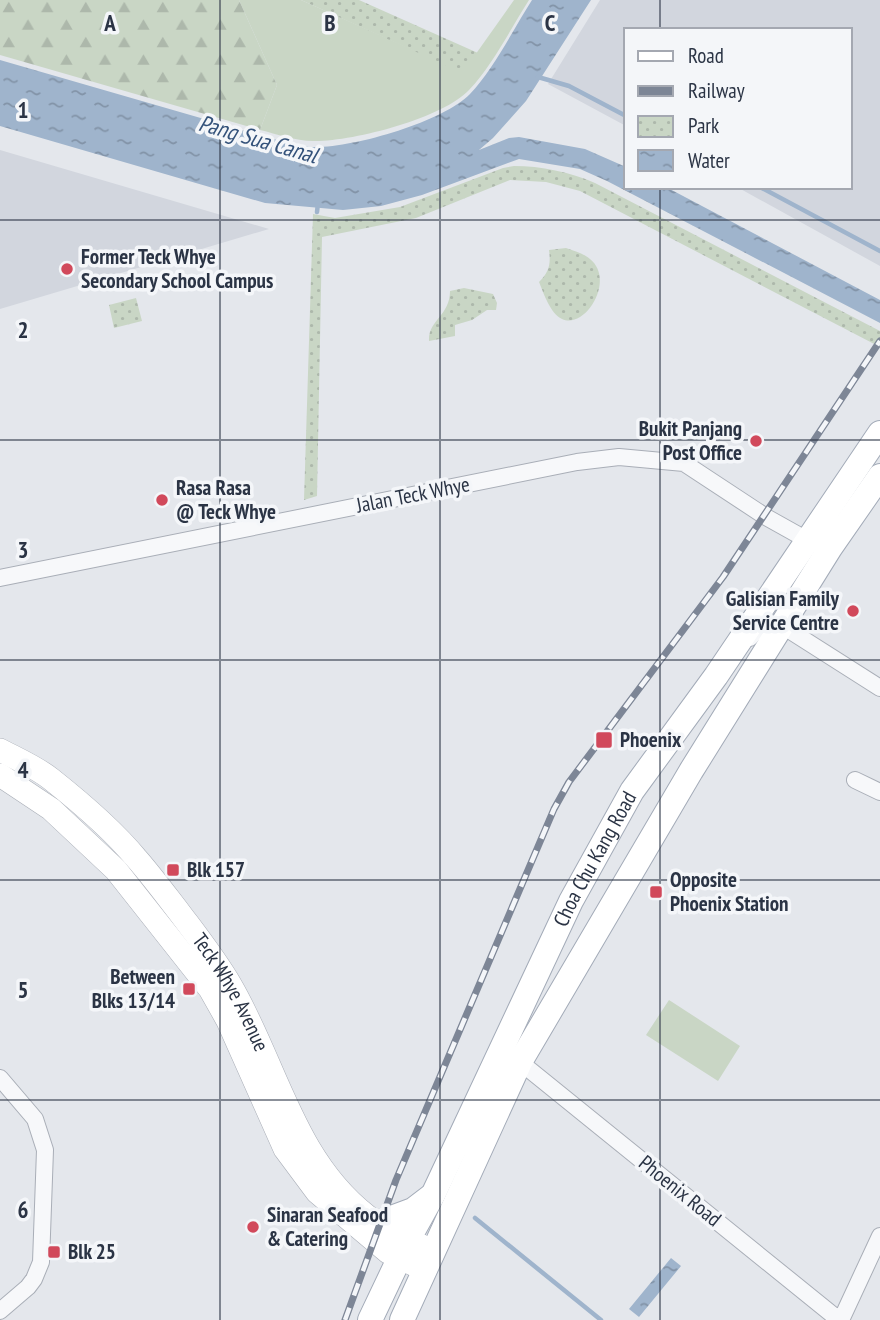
<svg xmlns="http://www.w3.org/2000/svg" width="880" height="1320" viewBox="0 0 880 1320" font-family="'PT Sans Narrow',sans-serif">
<style>
.built{fill:#d2d6de}
.grass{fill:#c9d6c5}
.forest{fill:url(#forest-firs)}
.park{fill:url(#park-dots)}
.water{fill:url(#water-ripples)}
.lines{fill:none;stroke-linecap:round;stroke-linejoin:round}
.stream{stroke:#9fb4cc;stroke-width:4.5}
.street-casing{stroke:#a9aeb7;stroke-width:18}
.secondary-casing{stroke:#a9aeb7;stroke-width:24}
.primary-casing{stroke:#a3abb8;stroke-width:26}
.street{stroke:#f7f8fa;stroke-width:16}
.secondary{stroke:#fff;stroke-width:23}
.primary{stroke:#fff;stroke-width:24}
.rail-casing{stroke:#7d8696;stroke-width:7}
.rail{stroke:#f4f6f9;stroke-width:4.5;stroke-dasharray:13;stroke-linecap:butt}
.grid{fill:none;stroke:#2b3445;stroke-width:2;stroke-opacity:0.55}
.poi-dot{fill:#d1495b;stroke:#f4f6f9;stroke-width:2.5}
.labels{text-anchor:middle;stroke-width:7;stroke-linejoin:round;paint-order:stroke}
.poi-label{font-size:21px;font-weight:bold;fill:#2b3445;stroke:#f4f6f9;text-anchor:start}
.street-label{font-size:21px;fill:#2b3445;stroke:#f4f6f9}
.water-label{font-size:23px;font-style:italic;fill:#34527a;stroke:#f4f6f9}
.grid-label{font-size:23px;text-anchor:middle;font-weight:bold;fill:#2b3445;stroke:#f4f6f9;stroke-width:7;stroke-linejoin:round;paint-order:stroke}
</style>
<defs>
<pattern id="forest-firs" width="22" height="20" patternUnits="userSpaceOnUse" patternTransform="scale(1.75)"><rect width="22" height="20" fill="#c9d6c5"/><path d="M5 1l3.5 6h-7zM16 11l3.5 6h-7z" fill="#adb8ab"/></pattern>
<pattern id="park-dots" width="8" height="8" patternUnits="userSpaceOnUse" patternTransform="scale(1.75)"><rect width="8" height="8" fill="#c9d6c5"/><path d="M2 2h.1M6 6h.1" fill="none" stroke="#adb8ab" stroke-width="1.8" stroke-linecap="round"/></pattern>
<pattern id="water-ripples" width="26" height="14" patternUnits="userSpaceOnUse" patternTransform="scale(1.75)"><rect width="26" height="14" fill="#9fb4cc"/><path d="M2 4q2-2 4 0t4 0M15 11q2-2 4 0t4 0" fill="none" stroke="#8293a7"/></pattern>
</defs>
<rect width="100%" height="100%" fill="#e4e7ec"/>
<!-- built -->
<path class="built" d="M600 0H880V266L737 187H850V30H626V126L548 84Z
M0 150 269 229 0 309Z"/>
<!-- grass -->
<path class="grass" d="M239 0H301L463 72 514 0H529C511 28 492 66 469 90 443 118 352 142 313 141 295 141 277 134 260 130L277 85Z
M669 1000 740 1046 718 1081 646 1035Z"/>
<!-- forest -->
<path class="forest" d="M0 0H239L277 85 260 130 0 55Z"/>
<!-- park -->
<path class="park" d="M301 0H359L478 53 463 73Z
M514 166C541 166 570 172 595 183L880 331V347L580 191 546 182 510 180 416 218 322 237 317 496 304 500 313 214 335 218 400 207 503 168Z
M566 248C574 251 583 253 590 259 616 280 585 330 562 319 550 313 544 294 539 282 549 272 551 265 549 250Z
M464 288 493 294 497 303 496 310H487L472 320 455 325V336L429 341C428 320 450 316 450 291Z
M136 298 142 321 114 328 109 305Z"/>
<!-- water -->
<path class="water" d="M532 0H591L526 101 493 138 479 150 509 138 519 137 585 149 626 167V187H666L880 300V323L607 181 580 169 519 159 422 195 381 206 343 210 265 203 0 126V60L284 142C293 144 302 146 311 147 350 149 443 122 470 94 493 70 514 28 532 0Z
M671 1258 681 1266 639 1317 629 1309Z"/>
<g class="lines">
<!-- stream -->
<path class="stream" d="M538 77 569 86 626 116
M760 187 880 251
M317 212 318 203
M475 1218 601 1320"/>
<!-- street casing -->
<g class="street-casing">
<path id="street" d="M0 578 577 462 619 457 684 463 766 517 809 541
M750 638C759 628 767 620 781 625L880 688
M855 780 880 792
M520 1062 839 1320
M0 1078 35 1119 45 1150 41 1262 34 1279 28 1287 0 1311
M841 1320 880 1236"/>
</g>
<!-- secondary casing -->
<g class="secondary-casing">
<g id="secondary">
<path id="s1" d="M0 750C17 759 36 767 51 779 80 802 112 829 136 858 151 875 165 894 179 912 197 936 216 960 231 986 276 1063 293 1159 367 1216 387 1231 410 1241 433 1251"/>
<path d="M0 775 51 809 116 870 210 989 228 1021 285 1149 317 1192 388 1252 425 1270"/>
</g>
</g>
<!-- primary casing -->
<g class="primary-casing">
<g id="primary">
<path d="M378 1223 413 1210 430 1197"/>
<path id="s2" d="M370 1320 408 1240 433 1195 571 901 632 791 716 676 880 433"/>
<path d="M402 1320 520 1062 691 771 830 548 880 476"/>
</g>
</g>
<!-- street -->
<use href="#street" class="street"/>
<!-- secondary -->
<use href="#secondary" class="secondary"/>
<!-- primary -->
<use href="#primary" class="primary"/>
<!-- rail casing -->
<g class="rail-casing">
<path id="rail" d="M345 1320 396 1180 554 809 569 782 723 577 880 341"/>
</g>
<!-- rail -->
<use href="#rail" class="rail"/>
</g>
<!-- grid -->
<path class="grid" d="M220 0V1320M440 0V1320M660 0V30M660 187V1320M0 220H880M0 440H880M0 660H880M0 880H880M0 1100H880"/>
<!-- markers -->
<g class="poi-dot">
<circle cx="67" cy="269" r="7"/>
<circle cx="756" cy="441" r="7"/>
<circle cx="162" cy="500" r="7"/>
<circle cx="853" cy="611" r="7"/>
<rect x="595" y="731" width="18" height="18" rx="3.5"/>
<rect x="166" y="863" width="14" height="14" rx="3.5"/>
<rect x="649" y="885" width="14" height="14" rx="3.5"/>
<rect x="182" y="982" width="14" height="14" rx="3.5"/>
<circle cx="253" cy="1227" r="7"/>
<rect x="47" y="1245" width="14" height="14" rx="3.5"/>
</g>
<g class="labels">
<!-- poi labels -->
<g class="poi-label">
<text x="81" y="264">Former Teck Whye<tspan x="81" dy="24">Secondary School Campus</tspan></text>
<text x="742" y="436" text-anchor="end">Bukit Panjang<tspan x="742" dy="24">Post Office</tspan></text>
<text x="176" y="495">Rasa Rasa<tspan x="176" dy="24">@ Teck Whye</tspan></text>
<text x="839" y="606" text-anchor="end">Galisian Family<tspan x="839" dy="24">Service Centre</tspan></text>
<text x="620" y="747">Phoenix</text>
<text x="187" y="877">Blk 157</text>
<text x="670" y="887">Opposite<tspan x="670" dy="24">Phoenix Station</tspan></text>
<text x="175" y="984" text-anchor="end">Between<tspan x="175" dy="24">Blks 13/14</tspan></text>
<text x="267" y="1222">Sinaran Seafood<tspan x="267" dy="24">&amp; Catering</tspan></text>
<text x="68" y="1259">Blk 25</text>
</g>
<!-- street labels -->
<g class="street-label">
<text transform="translate(413 495) rotate(-11)" y="7">Jalan Teck Whye</text>
<text dy="7" stroke="none"><textPath href="#s2" startOffset="513">Choa Chu Kang Road</textPath></text>
<text dy="7" stroke="none"><textPath href="#s1" startOffset="340">Teck Whye Avenue</textPath></text>
<text transform="translate(680 1191) rotate(39)" y="7">Phoenix Road</text>
</g>
<!-- water labels -->
<g class="water-label">
<text transform="translate(258 139) rotate(16)" y="8">Pang Sua Canal</text>
</g>
</g>
<g class="grid-label">
<text x="110" y="31">A</text>
<text x="330" y="31">B</text>
<text x="550" y="31">C</text>
<text x="23" y="118">1</text>
<text x="23" y="338">2</text>
<text x="23" y="558">3</text>
<text x="23" y="778">4</text>
<text x="23" y="998">5</text>
<text x="23" y="1218">6</text>
</g>
<!-- legend -->
<rect x="624" y="28" width="228" height="161" fill="#f4f6f9" stroke="#a4a8b1" stroke-width="2"/>
<rect x="638" y="51" width="35" height="10" fill="#ffffff" stroke="#a4a8b1" stroke-width="2"/>
<text x="688" y="63" font-size="21" fill="#2b3445">Road</text>
<rect x="638" y="86" width="35" height="10" fill="#7d8696" stroke="#a4a8b1" stroke-width="2"/>
<text x="688" y="98" font-size="21" fill="#2b3445">Railway</text>
<rect x="638" y="116" width="35" height="21" fill="url(#park-dots)" stroke="#a4a8b1" stroke-width="2"/>
<text x="688" y="133" font-size="21" fill="#2b3445">Park</text>
<rect x="638" y="150" width="35" height="21" fill="url(#water-ripples)" stroke="#a4a8b1" stroke-width="2"/>
<text x="688" y="168" font-size="21" fill="#2b3445">Water</text>
</svg>
